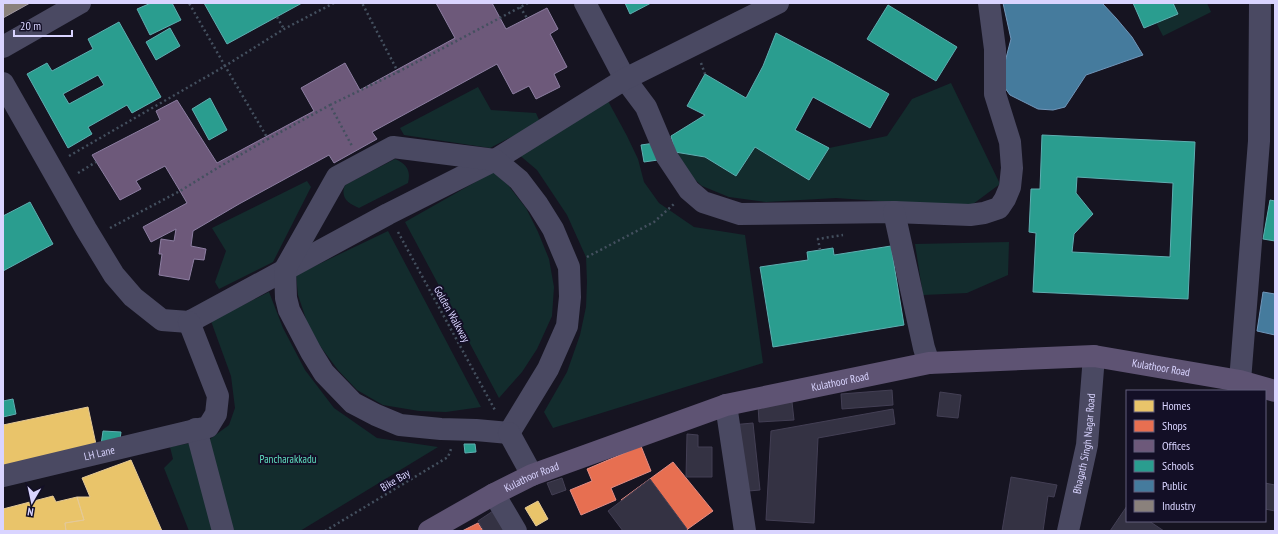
<svg xmlns="http://www.w3.org/2000/svg" width="1278" height="534" viewBox="0 0 1278 534" font-family="'PT Sans Narrow',sans-serif">
<style>
.green{fill:#132c2d}
.homes{fill:#e9c46a;stroke:#e4c997}
.shops{fill:#e76f51;stroke:#e38d85}
.offices{fill:#6d597a;stroke:#8d7ea2}
.schools{fill:#2a9d8f;stroke:#5eaeb1;fill-rule:evenodd}
.public{fill:#457b9d;stroke:#7196ba}
.industry{fill:#8a817c;stroke:#a29aa3}
.building{fill:#343243;stroke:#433f54}
.lines{fill:none;stroke-linecap:round;stroke-linejoin:round}
.path{stroke:#44505f;stroke-width:2.5;stroke-dasharray:2 3;stroke-linecap:butt}
.minor{stroke:#4a4962;stroke-width:22}
.major{stroke:#5e5373;stroke-width:22}
.labels{text-anchor:middle;stroke-width:4;stroke-linejoin:round;paint-order:stroke}
.street-label{font-size:11px;fill:#d9d4ff;stroke:#130f26}
.park-label{font-size:11px;fill:#5fe0c0;stroke:#130f26}
</style>
<rect width="100%" height="100%" fill="#161421"/>
<!-- green -->
<path class="green" d="M1146 3H1207L1211 12 1163 36Z
M951 83 1000 184 973 204 937 205 836 198 766 202 729 197 702 186 681 167 675 152 705 157 736 176 755 147 809 180 829 148 887 136 912 99Z
M478 87 491 110 536 113 540 122 490 148 404 135 400 128Z
M608 101 627 136 638 159 644 182 659 203 694 227 745 235 763 363 553 428 544 412 567 372 580 335 586 307 587 282 586 257 567 215 537 170 517 153Z
M395 159C407 164 411 171 408 183L359 208C348 203 340 198 345 185Z
M493 172 508 185 526 208 538 232 549 259 554 287 552 316 537 349 522 372 499 398 405 222Z
M307 181 311 187 273 262 219 289 215 282 226 251 212 228Z
M388 231 481 407 446 412 419 411 383 405 357 390 338 370 320 346 307 322 298 295 296 275Z
M1009 242 1008 275 967 293 923 295 915 244Z
M269 292 283 328 305 370 334 408 377 438 438 447 300 531H189L164 468 173 459 170 447 210 439 229 425 235 408 231 376 211 321Z"/>
<!-- homes -->
<path class="homes" d="M88 407 97 449 3 467V425Z
M131 460 162 531H66L65 523 84 520 77 497H90L82 478Z
M53 496 56 502 77 497 84 520 65 523 66 531H3V509Z
M538 501 548 519 536 526 525 508Z"/>
<!-- shops -->
<path class="shops" d="M641 446 651 471 611 488 616 500 581 515 570 490 592 481 587 469Z
M673 462 713 511 685 531H646L621 500Z
M478 523 483 531H462Z"/>
<!-- offices -->
<path class="offices" d="M436 3H492L506 29 547 8 558 29 550 34 567 67 554 74 560 87 536 99 529 86 513 94 497 64 372 132 377 139 334 163 329 155 239 204 193 231 191 246 206 249 204 260 194 259 189 280 159 275 162 254H159L161 239 174 241 176 229 151 242 143 227 187 203 180 191 165 166 136 181 141 189 120 200 92 155 160 120 156 111 177 100 217 163 314 111 301 88 345 63 360 90 455 38Z"/>
<!-- schools -->
<path class="schools" d="M151 3H172L181 20 150 35 137 9Z
M204 3H302L227 44Z
M625 3H651L630 14Z
M1133 3H1173L1178 14 1144 28Z
M888 5 957 47 936 81 867 39Z
M119 22 161 97 132 113 127 105 88 127 92 134 68 148 27 74 47 63 52 71 93 49 88 39ZM98 75 104 85 69 104 63 94Z
M170 28 180 46 156 60 146 42Z
M776 33 833 63 889 94 870 128 813 97 795 130 829 148 809 180 755 147 736 176 705 157 675 152 671 136 705 115 687 106 705 74 746 98 763 66Z
M210 98 227 130 209 140 192 109Z
M1042 135 1195 142 1188 299 1033 292 1036 233 1029 232 1031 189H1040ZM1077 177 1173 183 1170 257 1072 252 1074 234 1093 214 1076 193Z
M655 143 658 160 644 162 641 145Z
M1270 200 1275 201V241L1263 239Z
M30 202 53 244 3 271V216Z
M891 246 904 325 773 347 760 267 808 260 807 252 833 248 834 255Z
M13 399 16 414 3 417V401Z
M103 431 121 432 119 447 101 445Z
M464 444H475L476 452 465 453Z"/>
<!-- public -->
<path class="public" d="M1003 3H1102L1116 18 1132 37 1143 55 1086 75 1065 107 1053 110 1038 109 1010 95 1000 81 1011 39Z
M1263 292 1275 294V335L1257 331Z"/>
<!-- industry -->
<path class="industry" d="M3 3H30L3 18Z"/>
<!-- building -->
<path class="building" d="M892 390 893 405 842 409 841 394Z
M940 392 961 395 958 418 937 416Z
M792 402 794 420 759 422 758 405Z
M893 409 895 424 818 438 814 523 766 520 771 431Z
M753 423 760 490 737 492 731 425Z
M687 434 698 435V447H712V477H686Z
M1011 477 1057 485 1054 497 1048 496 1043 531H1002Z
M562 478 566 490 552 495 547 483Z
M650 479 687 529 685 531H623L608 511Z
M1265 483 1275 485V511L1265 509Z
M1127 506V521H1149L1164 531H1110Z
M496 509 511 531H484L478 521Z"/>
<g class="lines">
<!-- path -->
<path class="path" d="M334 3 284 29 225 66 268 139 330 105 352 146
M520 7 527 18
M277 17 284 29
M701 63 705 74
M398 72 528 3
M330 105 398 72 362 3
M69 156 225 66 189 3
M78 173 96 162
M110 228 180 191 219 167 268 139
M398 232 496 412
M820 250 818 239 843 235
M587 257 654 222 674 204
M325 531 448 457 451 449"/>
<!-- minor -->
<g class="minor">
<path d="M585 3 625 79 646 107 667 157 689 190 703 202 740 214 894 212 970 215 984 213 999 208 1005 199 1010 187 1012 168 1010 142 995 94V49L989 3"/>
<path d="M3 47 80 3"/>
<path d="M3 83 86 229 114 275 133 297 162 320 189 322 388 214 495 160 625 79 778 3"/>
<path d="M393 147 495 160 519 180 538 205 553 229 569 267 570 297 567 326 548 369 509 433 476 430 441 429 400 425 376 415 353 403 324 373 311 352 289 310 286 298 285 269 337 177Z"/>
<path d="M894 212 924 348 929 363"/>
<path d="M1240 381 1259 141 1260 3"/>
<path d="M726 405 745 531"/>
<path d="M196 429 223 531"/>
<path d="M509 433 532 475"/>
<path id="s1" d="M3 476 208 427 216 414 218 396 189 322"/>
<path d="M494 494 516 531"/>
<path id="s2" d="M1068 531 1087 445 1094 356"/>
</g>
<!-- major -->
<path class="major" id="s3" d="M429 531 494 494 532 475 726 405 929 363 1094 356 1240 381 1275 391"/>
</g>
<g class="labels">
<!-- street labels -->
<g class="street-label">
<text transform="translate(452 314) rotate(61)" y="4">Golden Walkway</text>
<text dy="4" stroke="none"><textPath href="#s3" startOffset="764">Kulathoor Road</textPath></text>
<text dy="4" stroke="none"><textPath href="#s3" startOffset="440">Kulathoor Road</textPath></text>
<text dy="4" stroke="none"><textPath href="#s2" startOffset="89">Bhagath Singh Nagar Road</textPath></text>
<text dy="4" stroke="none"><textPath href="#s1" startOffset="99">LH Lane</textPath></text>
<text dy="4" stroke="none"><textPath href="#s3" startOffset="116">Kulathoor Road</textPath></text>
<text transform="translate(395 480) rotate(-31)" y="4">Bike Bay</text>
</g>
<!-- park labels -->
<g class="park-label">
<text x="288" y="463">Pancharakkadu</text>
</g>
</g>
<!-- border -->
<rect width="1278" height="534" fill="none" stroke="#d9d4ff" stroke-width="8"/>
<!-- legend -->
<rect x="1126" y="390" width="140" height="132" fill="#130f26" stroke="#625e7d"/>
<rect x="1134" y="400" width="20" height="12" fill="#e9c46a" stroke="#625e7d"/>
<text x="1162" y="410" font-size="12" fill="#d9d4ff">Homes</text>
<rect x="1134" y="420" width="20" height="12" fill="#e76f51" stroke="#625e7d"/>
<text x="1162" y="430" font-size="12" fill="#d9d4ff">Shops</text>
<rect x="1134" y="440" width="20" height="12" fill="#6d597a" stroke="#625e7d"/>
<text x="1162" y="450" font-size="12" fill="#d9d4ff">Offices</text>
<rect x="1134" y="460" width="20" height="12" fill="#2a9d8f" stroke="#625e7d"/>
<text x="1162" y="470" font-size="12" fill="#d9d4ff">Schools</text>
<rect x="1134" y="480" width="20" height="12" fill="#457b9d" stroke="#625e7d"/>
<text x="1162" y="490" font-size="12" fill="#d9d4ff">Public</text>
<rect x="1134" y="500" width="20" height="12" fill="#8a817c" stroke="#625e7d"/>
<text x="1162" y="510" font-size="12" fill="#d9d4ff">Industry</text>
<!-- north arrow -->
<g transform="translate(32 502) rotate(189)" stroke="#130f26" stroke-width="3" paint-order="stroke">
<path d="M0-3L7 15L0 10L-7 15Z" fill="#d9d4ff"/>
<text y="-6" font-size="11" font-weight="bold" text-anchor="middle" fill="#d9d4ff">N</text>
</g>
<!-- scale -->
<path d="M14 30v6h58v-6" fill="none" stroke="#d9d4ff" stroke-width="2"/>
<text x="20" y="30" font-size="12" fill="#d9d4ff" stroke="#130f26" stroke-width="3" paint-order="stroke">20 m</text>
</svg>
